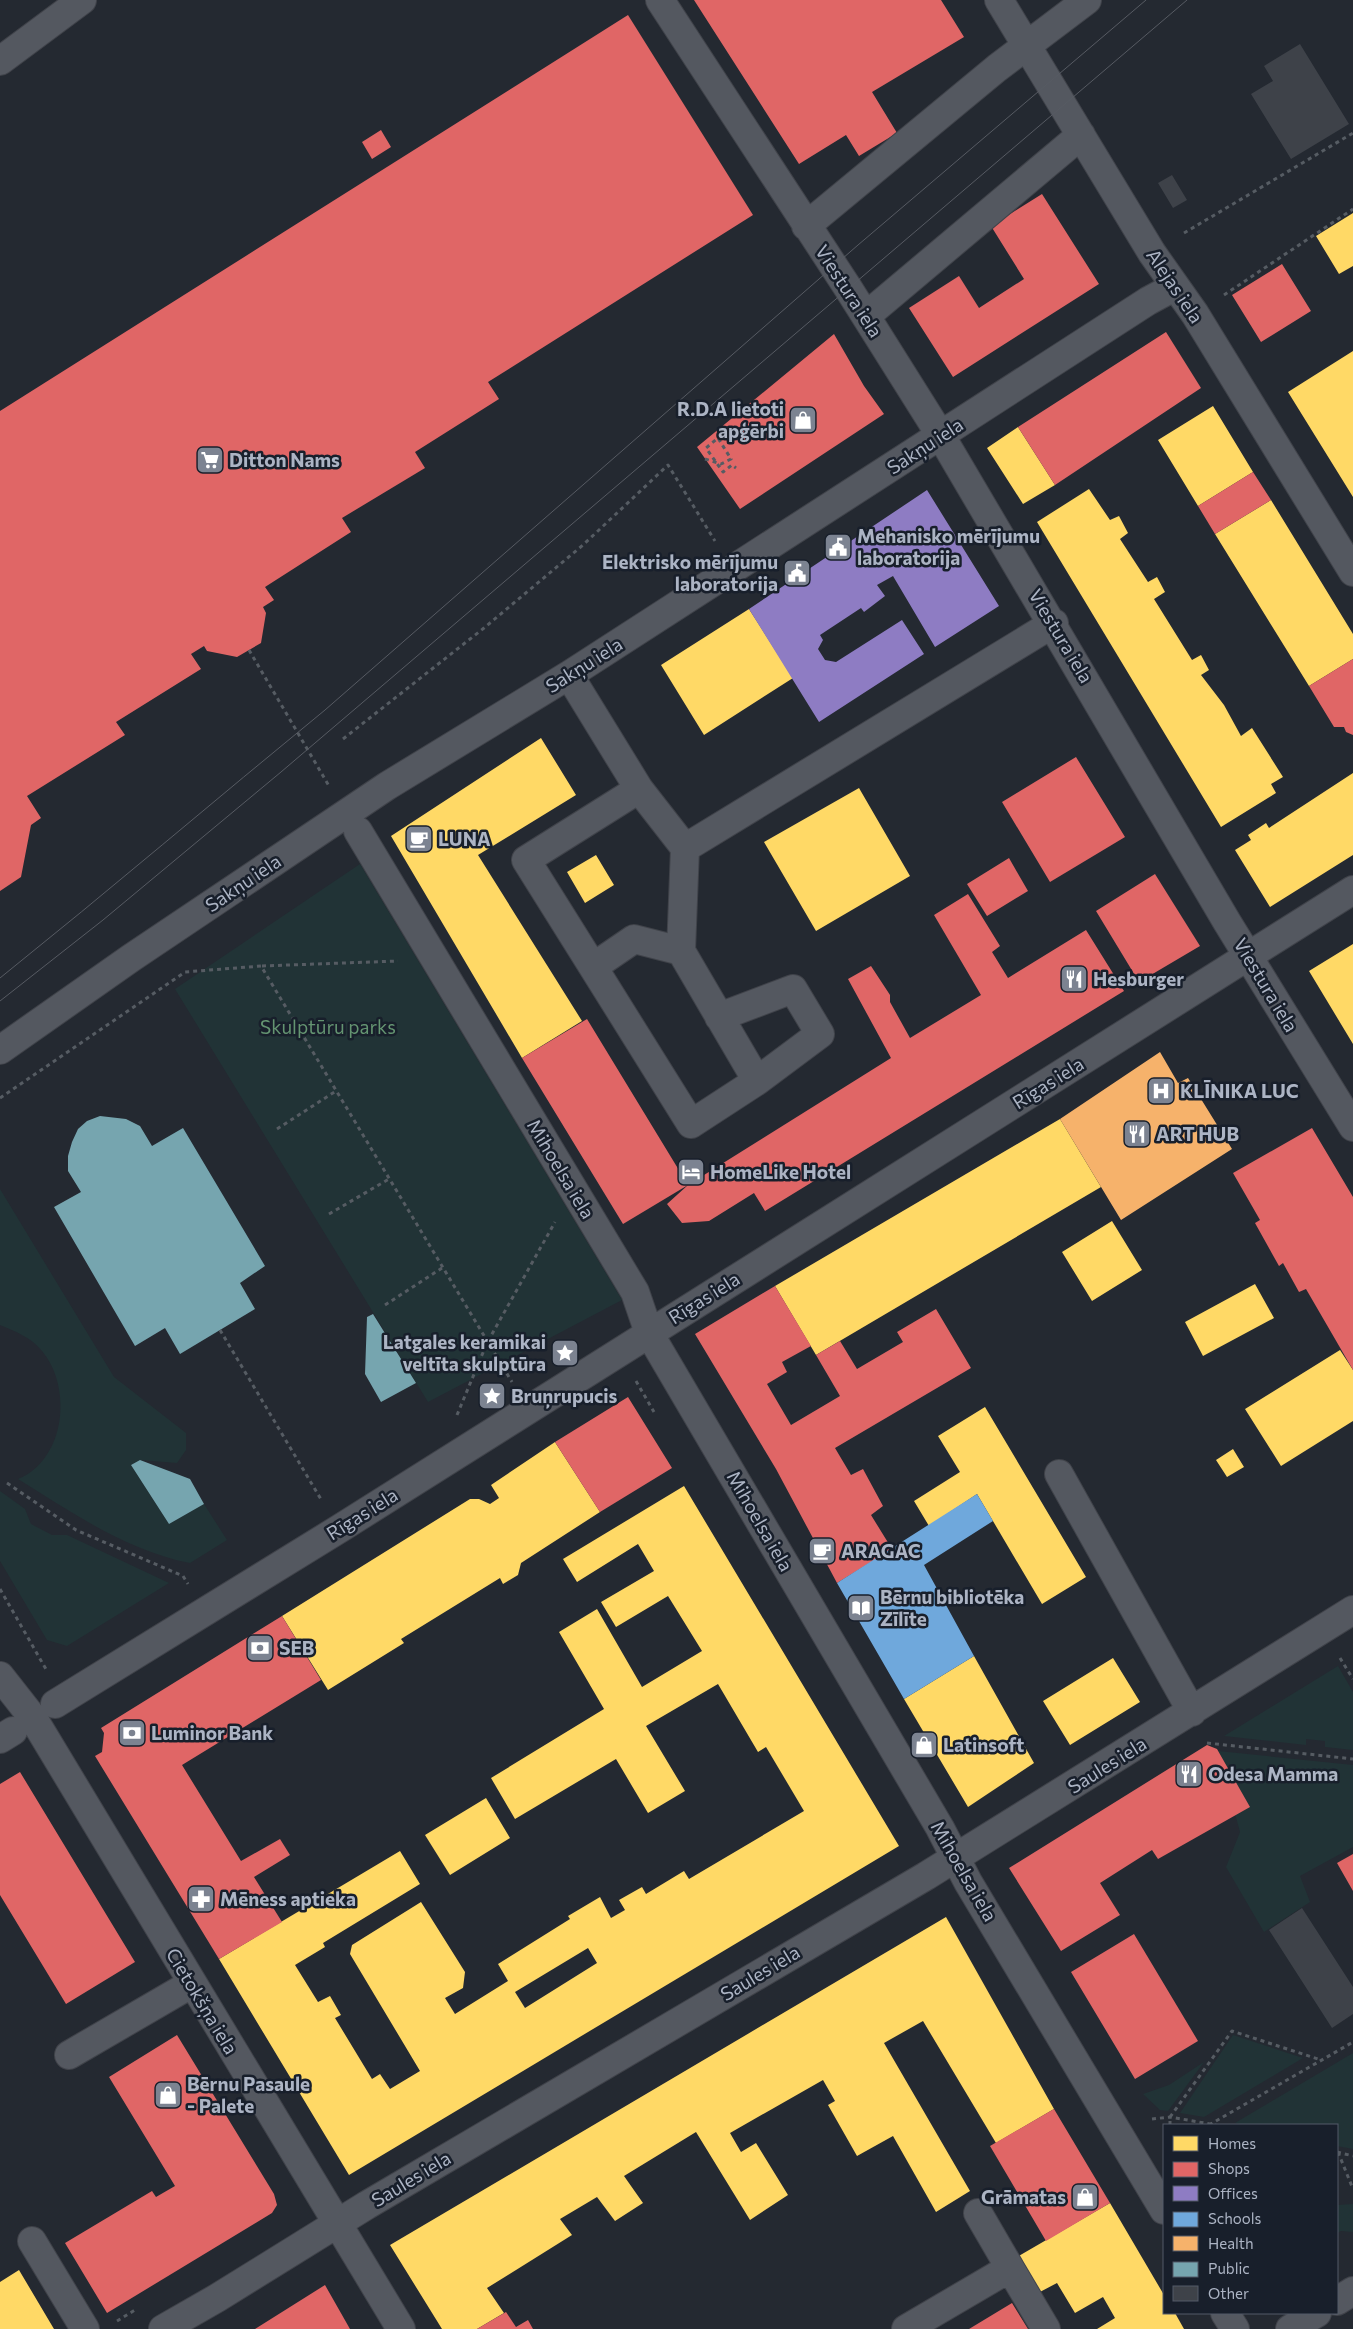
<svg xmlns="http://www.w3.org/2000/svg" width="1353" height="2329" viewBox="0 0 1353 2329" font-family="Commissioner,sans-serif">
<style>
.green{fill:#213336}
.homes{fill:#ffd966;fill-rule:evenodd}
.shops{fill:#e06666}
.offices{fill:#8e7cc3}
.schools{fill:#6fa8dc}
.health{fill:#f6b26b}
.public{fill:#76a5af}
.building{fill:#3e4249}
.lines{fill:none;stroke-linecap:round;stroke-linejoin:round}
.minor-casing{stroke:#40434a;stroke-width:30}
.path{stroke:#565c63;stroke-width:3;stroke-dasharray:4 4;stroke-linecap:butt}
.minor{stroke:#545860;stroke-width:28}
.tram{stroke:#575b63;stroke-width:1}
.labels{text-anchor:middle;stroke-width:5;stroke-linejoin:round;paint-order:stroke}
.street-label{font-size:19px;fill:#acb4c4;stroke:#181f2b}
.poi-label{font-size:19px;font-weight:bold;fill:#acb4c4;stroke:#181f2b;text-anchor:start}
.park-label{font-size:19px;fill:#649471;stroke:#181f2b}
</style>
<rect width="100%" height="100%" fill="#242931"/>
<!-- green -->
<path class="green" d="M360 864 622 1300 428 1402 175 989Z
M0 1189 114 1377 186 1433V1450L177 1463 140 1460 131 1465 169 1524 204 1504 227 1540 190 1563C127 1551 71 1512 18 1479 65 1460 73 1388 42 1351 31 1337 16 1332 0 1325Z
M0 1491 25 1509 31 1524 52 1535H67L169 1583 67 1646 47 1640 0 1561Z
M1338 1666 1353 1692V1750L1325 1747V1741L1306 1739V1745L1224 1736Z
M1218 1751 1353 1765V1847L1300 1876 1310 1902 1264 1932 1226 1867 1240 1832Z
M1233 2035 1303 2058 1204 2117 1180 2113Z
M1353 2053V2149L1337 2146V2125H1245L1235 2123Z
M1204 2062 1168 2111 1160 2110 1143 2094 1169 2085Z
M1353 2204V2232L1341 2231 1337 2233V2205Z"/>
<!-- homes -->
<path class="homes" d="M1353 213V266L1339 274 1316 236Z
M1353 351V497L1288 392Z
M1213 406 1253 472 1198 506 1158 440Z
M1018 427 1055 485 1023 504 987 448Z
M1089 489 1110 520 1119 516 1128 533 1120 539 1148 582 1157 577 1165 592 1154 599 1192 660 1201 655 1209 670 1201 675 1224 705 1241 736 1252 728 1283 777 1271 784 1276 793 1221 827 1037 522Z
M1271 500 1353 634V659L1309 686 1215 534Z
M749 609 793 678 704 735 661 665Z
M541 738 576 795 478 855 582 1021 522 1058 391 836Z
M1353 773V855L1270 907 1235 850 1251 840 1248 835 1266 823 1269 828Z
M859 788 910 876 816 931 764 842Z
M596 855 614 885 585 903 567 872Z
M1353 944V1044L1309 971Z
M1060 1119 1101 1187 816 1355 775 1286Z
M1112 1221 1142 1270 1092 1301 1062 1252Z
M1255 1284 1274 1318 1203 1356 1185 1322Z
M1340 1350 1353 1370V1421L1281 1466 1245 1409Z
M985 1407 1086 1577 1042 1604 977 1494 929 1526 914 1501 960 1472 938 1436Z
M555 1442 600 1512 521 1563 518 1575 503 1584 500 1578 401 1639 404 1643 328 1690 282 1616 470 1499H479L490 1504 499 1498 491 1485Z
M1233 1449 1244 1467 1227 1477 1216 1460Z
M684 1486 899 1846 349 2175 219 1959 400 1851 420 1884 323 1943 325 1947 295 1965 318 2002 330 1996 341 2015 335 2018 372 2079 380 2074 390 2089 420 2071 350 1954 352 1945 421 1902 465 1972 463 1988 445 1998 455 2014 508 1981 498 1964 570 1919 568 1916 600 1897 611 1918 625 1910 619 1900 642 1887 646 1894 684 1871 689 1879 804 1811 766 1747 758 1752 718 1684 646 1726 685 1791 648 1813 616 1759 515 1819 491 1778 604 1709 559 1632 597 1609 642 1687 702 1651 668 1596 616 1627 601 1602 654 1571 638 1544 577 1582 563 1559ZM588 1948 597 1963 525 2008 515 1992Z
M974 1656 1034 1763 968 1807 904 1699Z
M1113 1658 1140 1702 1070 1745 1043 1701Z
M486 1798 510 1838 450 1875 425 1835Z
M946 1917 1054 2109 996 2143 923 2021 884 2043 970 2191 936 2212 893 2136 857 2156 828 2105 835 2101 823 2080 730 2133 741 2152 756 2143 788 2195 750 2220 696 2132 624 2176 643 2203 615 2221 597 2197 560 2219 572 2235 487 2288 504 2313 477 2329H442L390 2245Z
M1110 2203 1164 2295V2313H1175L1184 2329H1097L1115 2318 1103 2297 1075 2313 1057 2283 1038 2293 1017 2257Z
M19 2270 54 2329H0V2282Z"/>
<!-- shops -->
<path class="shops" d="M694 0H941L964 37 872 92 897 133 859 156 846 135 799 164Z
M628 15 753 215 488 382 499 399 415 452 425 468 342 518 351 532 265 587 274 600 263 607 266 613 261 643 237 657 207 651 204 646 191 654 201 669 116 722 125 735 27 796 41 818 31 825 21 877 0 891V411Z
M381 130 391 147 372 159 362 142Z
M1042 194 1099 284 953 377 909 308 959 276 979 308 1024 279 991 226Z
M1282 264 1311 311 1261 342 1232 295Z
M1166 332 1201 388 1055 485 1018 427Z
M834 334 864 386 884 414 740 509 697 447Z
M1253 472 1271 500 1215 534 1198 506Z
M1353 659V735L1346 732 1344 727H1334L1309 686Z
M1076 757 1125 837 1050 882 1002 802Z
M1009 858 1028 891 987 916 967 884Z
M1155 874 1200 946 1139 982 1096 911Z
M968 894 1000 946 992 952 1008 978 1086 930 1124 991 765 1211 754 1193 709 1221 682 1223 667 1204 688 1185 891 1058 848 979 871 966 890 995V1002L910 1038 981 995 934 915Z
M587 1019 688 1185 623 1224 522 1058Z
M1312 1128 1353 1197V1370L1306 1289 1299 1292 1283 1263 1279 1266 1255 1223 1260 1220 1233 1173Z
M775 1286 811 1346 782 1362 787 1372 767 1384 791 1425 840 1396 816 1355 840 1341 857 1369 903 1342 897 1332 936 1309 971 1368 835 1448 851 1475 863 1469 883 1506 871 1515 892 1549 837 1583 776 1469 695 1334Z
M628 1397 672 1468 600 1512 555 1442Z
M282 1616 321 1680 182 1765 241 1861 280 1839 290 1855 254 1877 282 1922 219 1959 95 1756 102 1752 104 1733 101 1728Z
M1207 1745 1217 1749 1250 1807 1158 1859 1152 1850 1100 1883 1120 1915 1061 1951 1009 1868Z
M20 1772 135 1962 66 2004 0 1895V1784Z
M1353 1854V1891L1337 1863Z
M1134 1934 1198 2041 1135 2079 1071 1972Z
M177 2035 274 2194 277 2205 272 2213 107 2313 65 2243 152 2191 156 2197 175 2186 109 2077Z
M1054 2109 1110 2203 1046 2241 990 2146Z
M325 2285 350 2329H255Z
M1012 2303 1028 2329H969Z
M506 2312 516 2327 528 2320 533 2329H477Z"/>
<!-- offices -->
<path class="offices" d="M927 490 999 606 935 647 893 576 877 585 885 596 864 612 861 608 820 635 823 640 818 649 825 660 836 662 902 620 924 654 819 722 749 609Z"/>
<!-- schools -->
<path class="schools" d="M977 1494 993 1521 924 1565 974 1656 904 1699 837 1583Z"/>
<!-- health -->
<path class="health" d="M1160 1052 1178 1083 1188 1078 1232 1149 1121 1220 1060 1119Z"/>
<!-- public -->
<path class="public" d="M100 1116 126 1119 140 1126 152 1146 183 1128 265 1266 240 1283 255 1309 180 1354 165 1328 135 1346 54 1207 81 1192 68 1171V1156L72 1142 78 1129 87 1121Z
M373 1314 416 1383 381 1402 365 1374 367 1317Z
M140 1460 190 1479 204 1504 169 1524 131 1465Z"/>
<!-- building -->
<path class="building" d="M1300 44 1349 124 1291 159 1251 94 1273 81 1264 66Z
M1172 175 1187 200 1173 208 1158 183Z
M1302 1908 1353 1987V2014L1332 2028 1269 1930Z"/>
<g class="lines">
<!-- minor casing -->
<g class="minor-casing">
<path id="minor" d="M660 0 848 288 941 436 1227 922 1353 1127
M999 0 1152 253 1195 314 1353 572
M0 61 82 0
M806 226 997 68 1087 0
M866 316 1081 135
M569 675 639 789
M639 789 685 848 681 951 634 939 593 967 526 860Z
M358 831 635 1292 649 1333 940 1828 968 1882 1164 2210
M685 848 1054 623
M593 967 691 1124 757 1081 681 951
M719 1017 793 989 820 1034 757 1081
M0 1050 131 958 387 786 569 675 1148 301 1174 287
M1059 1474 1192 1712
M0 1676 33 1718 401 2329
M55 1704 339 1529 1353 890
M0 1739 13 1731
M69 2055 191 1984
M978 2213 1010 2268
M32 2241 85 2329
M1337 2301 1353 2291
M1225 2313 1235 2329
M163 2329 217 2298 367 2205 926 1876 1353 1610
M906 2329 1010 2268 1046 2329
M1290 2329 1317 2313"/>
</g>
<!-- path -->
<path class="path" d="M1184 233 1353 133
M1224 295 1353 209
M705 459 721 464 731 459 718 438 706 448 723 472 732 465 736 468
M249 650 329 786
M343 739 484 628 583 545 668 465 715 541
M262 966 398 961
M0 1098 185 972 261 966 512 1382
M277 1129 336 1091
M329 1214 389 1179
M385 1305 442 1268
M220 1330 322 1501
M636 1381 654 1412
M457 1415 487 1343 555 1222
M7 1483 76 1530 183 1576 188 1584
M0 1589 47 1671
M1340 1658 1353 1679
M1207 1743 1353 1759
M1152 2119 1170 2117 1216 2125
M1170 2125V2117L1232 2031 1321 2060
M1209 2125 1353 2042
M1337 2152 1353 2156
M1338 2152 1353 2189
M117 2321 135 2310"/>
<!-- minor -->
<use href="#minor" class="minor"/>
<!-- tram -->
<path class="tram" d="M0 978C110 890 216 799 325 710L858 245 1146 0
M0 1001 103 920 281 772 1187 0"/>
</g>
<!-- icons -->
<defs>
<g id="shop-square" transform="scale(1.4375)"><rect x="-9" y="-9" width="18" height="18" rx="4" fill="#7c8391" stroke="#181f2b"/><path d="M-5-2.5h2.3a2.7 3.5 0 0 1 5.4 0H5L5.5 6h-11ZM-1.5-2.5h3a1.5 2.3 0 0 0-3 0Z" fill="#fff"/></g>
<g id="supermarket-square" transform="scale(1.4375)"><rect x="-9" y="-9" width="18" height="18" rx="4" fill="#7c8391" stroke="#181f2b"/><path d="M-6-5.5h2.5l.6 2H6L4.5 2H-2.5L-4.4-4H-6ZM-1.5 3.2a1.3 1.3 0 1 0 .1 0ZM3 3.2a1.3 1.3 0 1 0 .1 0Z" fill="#fff"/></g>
<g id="civic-square" transform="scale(1.4375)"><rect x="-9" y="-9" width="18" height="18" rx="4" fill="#7c8391" stroke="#181f2b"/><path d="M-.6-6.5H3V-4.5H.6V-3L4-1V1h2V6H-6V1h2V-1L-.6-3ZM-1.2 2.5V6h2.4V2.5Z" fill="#fff"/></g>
<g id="cafe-square" transform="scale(1.4375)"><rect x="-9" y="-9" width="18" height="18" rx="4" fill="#7c8391" stroke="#181f2b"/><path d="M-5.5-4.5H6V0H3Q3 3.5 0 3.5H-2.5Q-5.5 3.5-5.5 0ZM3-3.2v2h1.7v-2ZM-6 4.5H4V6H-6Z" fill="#fff"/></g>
<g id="restaurant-square" transform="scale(1.4375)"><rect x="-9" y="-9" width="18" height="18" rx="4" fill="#7c8391" stroke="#181f2b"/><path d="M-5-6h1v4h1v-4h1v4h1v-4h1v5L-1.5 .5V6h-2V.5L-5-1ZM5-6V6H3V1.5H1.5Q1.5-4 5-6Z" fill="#fff"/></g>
<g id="hospital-square" transform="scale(1.4375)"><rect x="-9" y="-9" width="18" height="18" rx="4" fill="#7c8391" stroke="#181f2b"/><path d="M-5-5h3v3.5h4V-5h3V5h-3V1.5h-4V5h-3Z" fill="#fff"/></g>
<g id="hotel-square" transform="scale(1.4375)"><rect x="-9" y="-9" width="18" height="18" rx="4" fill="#7c8391" stroke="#181f2b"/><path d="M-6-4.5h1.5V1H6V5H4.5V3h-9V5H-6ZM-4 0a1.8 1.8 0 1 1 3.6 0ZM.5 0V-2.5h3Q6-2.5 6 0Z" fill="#fff"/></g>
<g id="sight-square" transform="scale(1.4375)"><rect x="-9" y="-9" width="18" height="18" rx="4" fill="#7c8391" stroke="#181f2b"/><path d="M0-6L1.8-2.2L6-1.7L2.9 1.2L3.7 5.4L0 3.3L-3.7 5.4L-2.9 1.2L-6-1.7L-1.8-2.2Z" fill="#fff"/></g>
<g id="library-square" transform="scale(1.4375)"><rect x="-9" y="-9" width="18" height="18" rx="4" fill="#7c8391" stroke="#181f2b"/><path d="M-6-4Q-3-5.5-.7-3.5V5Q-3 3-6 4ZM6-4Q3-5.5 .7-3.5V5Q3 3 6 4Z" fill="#fff"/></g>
<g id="bank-square" transform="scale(1.4375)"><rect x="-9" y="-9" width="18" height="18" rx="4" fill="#7c8391" stroke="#181f2b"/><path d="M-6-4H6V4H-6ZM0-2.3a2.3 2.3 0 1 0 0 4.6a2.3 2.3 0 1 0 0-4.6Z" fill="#fff"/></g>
<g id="pharmacy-square" transform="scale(1.4375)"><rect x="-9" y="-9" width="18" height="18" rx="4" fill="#7c8391" stroke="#181f2b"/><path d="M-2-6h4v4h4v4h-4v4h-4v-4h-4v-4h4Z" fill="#fff"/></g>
</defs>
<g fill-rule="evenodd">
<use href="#shop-square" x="803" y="420"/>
<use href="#supermarket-square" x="210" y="460"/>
<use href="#civic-square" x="838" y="547"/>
<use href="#civic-square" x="797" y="573"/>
<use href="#cafe-square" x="419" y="839"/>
<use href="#restaurant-square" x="1074" y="979"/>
<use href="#hospital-square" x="1161" y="1091"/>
<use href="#restaurant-square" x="1137" y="1134"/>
<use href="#hotel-square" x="691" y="1172"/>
<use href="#sight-square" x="565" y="1353"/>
<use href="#sight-square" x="492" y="1396"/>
<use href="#cafe-square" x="822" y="1551"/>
<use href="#library-square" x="861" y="1608"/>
<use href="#bank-square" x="260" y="1648"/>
<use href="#bank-square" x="132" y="1733"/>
<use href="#shop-square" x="924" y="1745"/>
<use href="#restaurant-square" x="1189" y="1774"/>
<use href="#pharmacy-square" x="201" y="1899"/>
<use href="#shop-square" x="168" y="2095"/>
<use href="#shop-square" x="1085" y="2197"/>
</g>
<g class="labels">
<!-- street labels -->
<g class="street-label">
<text transform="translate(1175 286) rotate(56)" y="7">Alejas iela</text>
<text transform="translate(849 291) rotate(57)" y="7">Viestura iela</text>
<text transform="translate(925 446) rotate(-33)" y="7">Sakņu iela</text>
<text transform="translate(1061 636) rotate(59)" y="7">Viestura iela</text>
<text transform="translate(584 665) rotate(-32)" y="7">Sakņu iela</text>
<text transform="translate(243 883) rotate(-34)" y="7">Sakņu iela</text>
<text transform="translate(1266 985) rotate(59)" y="7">Viestura iela</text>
<text transform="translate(1048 1083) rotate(-32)" y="7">Rīgas iela</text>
<text transform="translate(561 1169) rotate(59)" y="7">Mihoelsa iela</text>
<text transform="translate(704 1298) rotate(-32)" y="7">Rīgas iela</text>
<text transform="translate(362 1514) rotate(-32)" y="7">Rīgas iela</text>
<text transform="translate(760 1521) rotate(60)" y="7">Mihoelsa iela</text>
<text transform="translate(1107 1765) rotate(-32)" y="7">Saules iela</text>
<text transform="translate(964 1871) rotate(60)" y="7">Mihoelsa iela</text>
<text transform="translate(760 1973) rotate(-31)" y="7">Saules iela</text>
<text transform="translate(202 2001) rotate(59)" y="7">Cietokšņa iela</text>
<text transform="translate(411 2179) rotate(-31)" y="7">Saules iela</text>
</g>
<!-- poi labels -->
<g class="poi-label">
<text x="784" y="416" text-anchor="end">R.D.A lietoti<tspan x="784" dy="22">apģērbi</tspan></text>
<text x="229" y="467">Ditton Nams</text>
<text x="857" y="543">Mehanisko mērījumu<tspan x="857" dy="22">laboratorija</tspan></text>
<text x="778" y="569" text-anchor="end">Elektrisko mērījumu<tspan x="778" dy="22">laboratorija</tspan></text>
<text x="438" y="846">LUNA</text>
<text x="1093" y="986">Hesburger</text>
<text x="1180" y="1098">KLĪNIKA LUC</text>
<text x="1156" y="1141">ART HUB</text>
<text x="710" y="1179">HomeLike Hotel</text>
<text x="546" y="1349" text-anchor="end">Latgales keramikai<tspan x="546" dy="22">veltīta skulptūra</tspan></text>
<text x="511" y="1403">Bruņrupucis</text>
<text x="841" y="1558">ARAGAC</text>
<text x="880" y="1604">Bērnu bibliotēka<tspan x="880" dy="22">Zīlīte</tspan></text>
<text x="279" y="1655">SEB</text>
<text x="151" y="1740">Luminor Bank</text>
<text x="943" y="1752">Latinsoft</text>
<text x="1208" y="1781">Odesa Mamma</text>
<text x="220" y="1906">Mēness aptieka</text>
<text x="187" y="2091">Bērnu Pasaule<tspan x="187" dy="22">- Palete</tspan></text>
<text x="1066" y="2204" text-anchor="end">Grāmatas</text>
</g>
<!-- park labels -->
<g class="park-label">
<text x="328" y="1034">Skulptūru parks</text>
</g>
</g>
<!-- legend -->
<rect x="1163" y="2124" width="175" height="190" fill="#181f2b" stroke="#535b68"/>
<rect x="1173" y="2136" width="25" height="15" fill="#ffd966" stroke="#535b68"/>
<text x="1208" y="2149" font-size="15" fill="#acb4c4">Homes</text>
<rect x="1173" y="2162" width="25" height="15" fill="#e06666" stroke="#535b68"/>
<text x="1208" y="2174" font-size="15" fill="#acb4c4">Shops</text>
<rect x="1173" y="2186" width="25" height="15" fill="#8e7cc3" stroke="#535b68"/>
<text x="1208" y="2199" font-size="15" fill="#acb4c4">Offices</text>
<rect x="1173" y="2212" width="25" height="15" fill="#6fa8dc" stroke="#535b68"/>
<text x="1208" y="2224" font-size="15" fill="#acb4c4">Schools</text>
<rect x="1173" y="2236" width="25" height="15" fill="#f6b26b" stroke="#535b68"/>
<text x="1208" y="2249" font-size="15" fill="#acb4c4">Health</text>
<rect x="1173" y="2262" width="25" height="15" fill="#76a5af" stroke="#535b68"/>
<text x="1208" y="2274" font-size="15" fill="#acb4c4">Public</text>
<rect x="1173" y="2286" width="25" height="15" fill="#3e4249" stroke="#535b68"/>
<text x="1208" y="2299" font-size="15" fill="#acb4c4">Other</text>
</svg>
